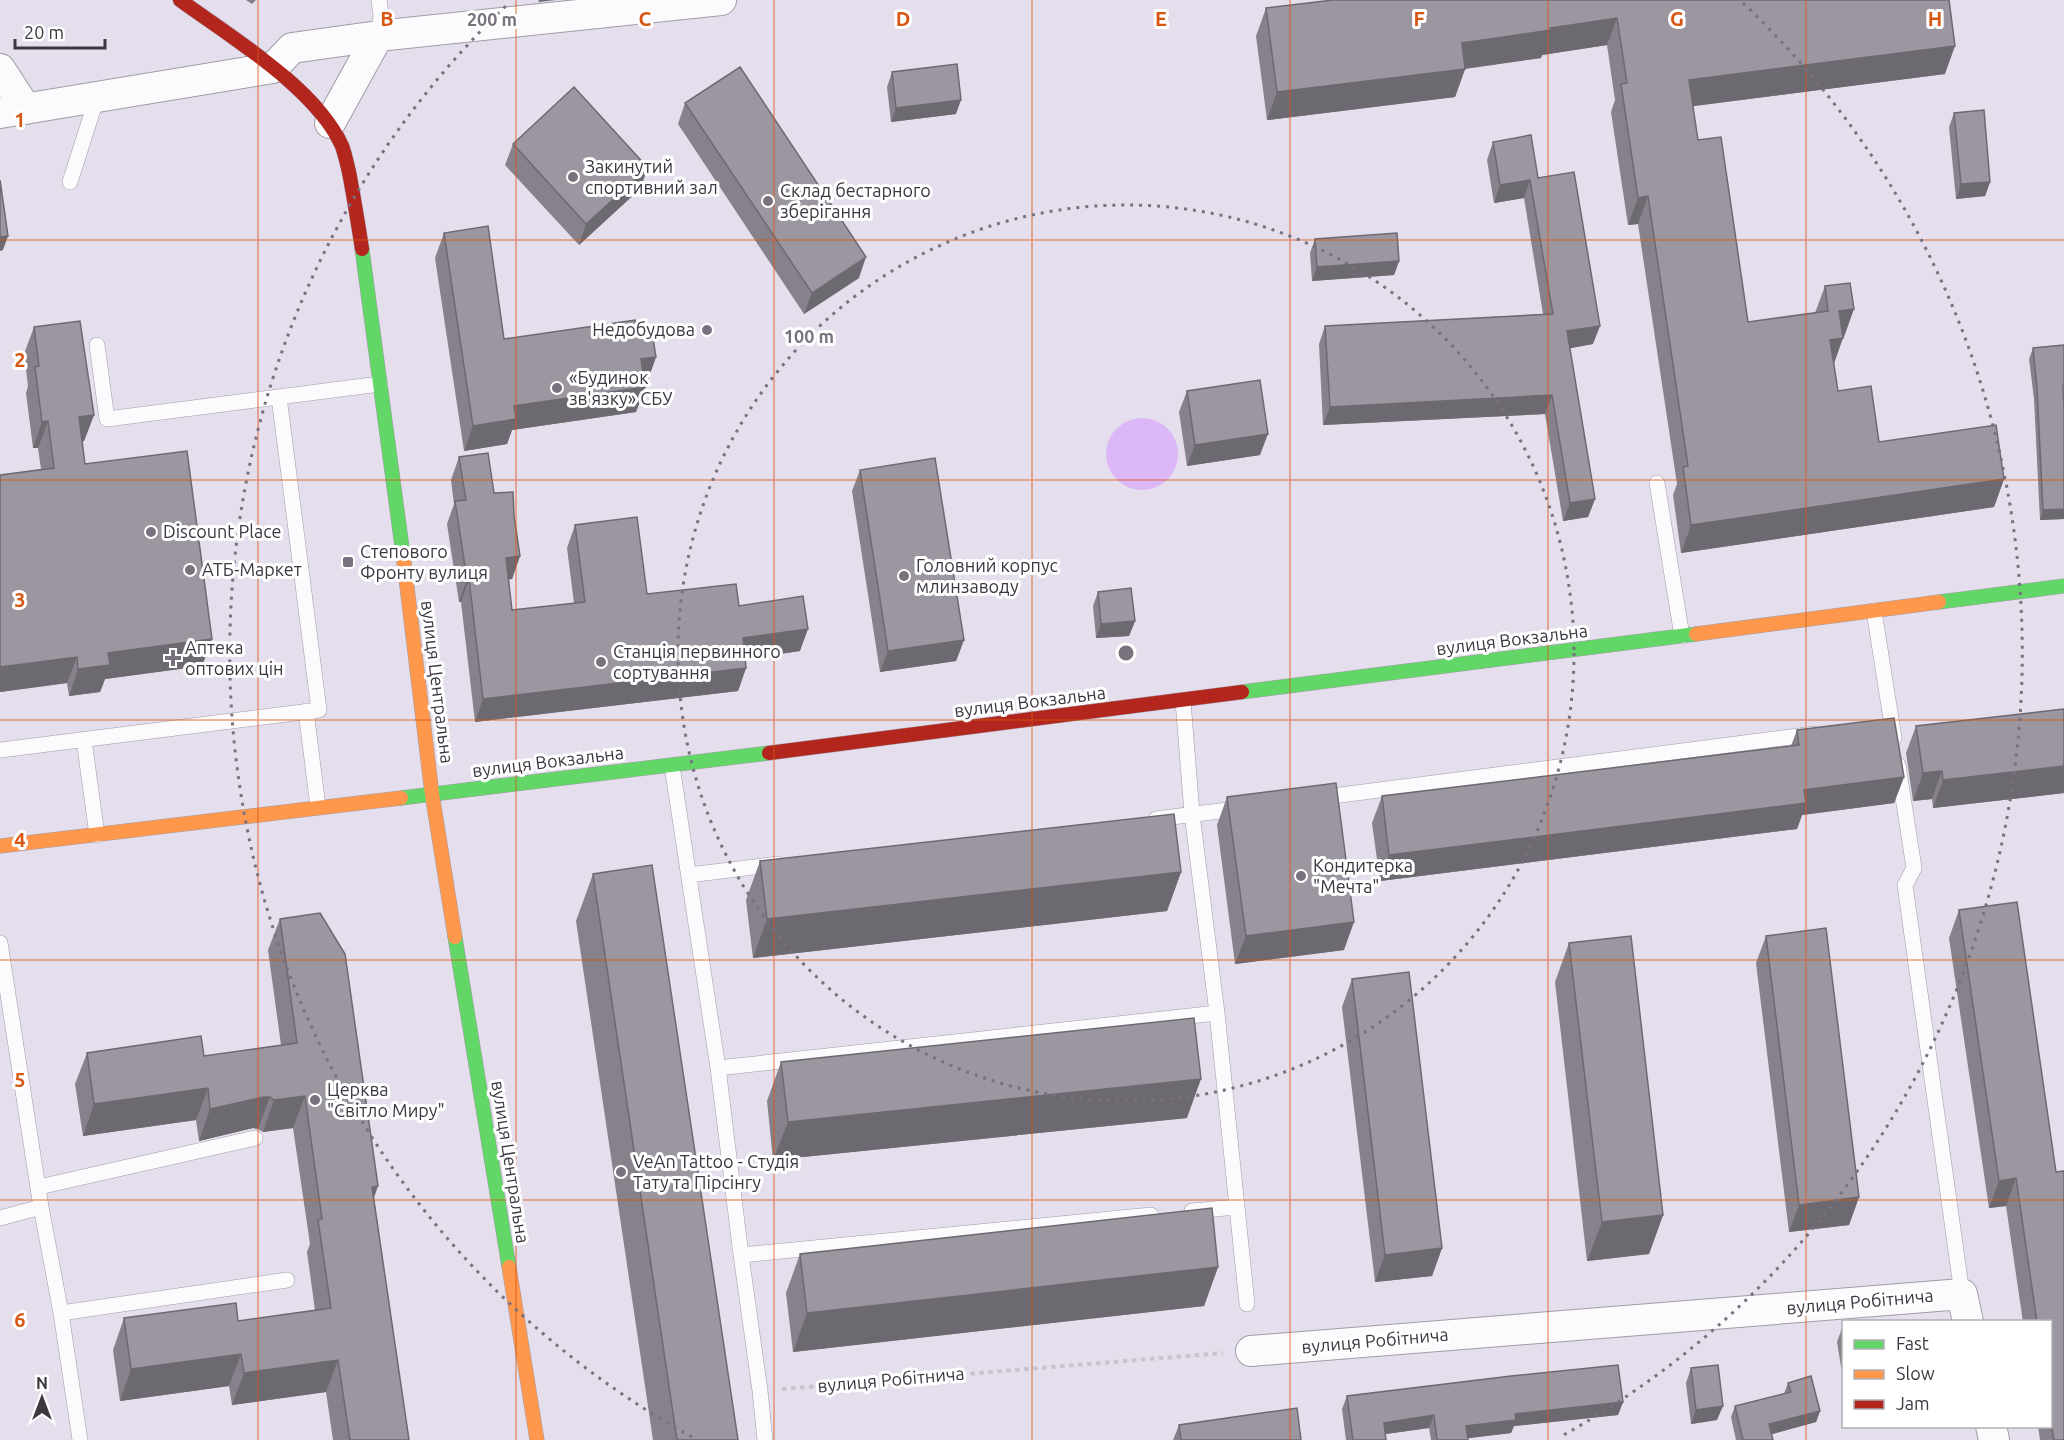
<svg xmlns="http://www.w3.org/2000/svg" width="2064" height="1440" viewBox="0 0 2064 1440" font-family="Ubuntu,sans-serif">
<style>
.water{fill:#dbb7f7}
.lines{fill:none;stroke-linecap:round;stroke-linejoin:round}
.lane-casing{stroke:#a19ba7;stroke-width:16}
.street-casing{stroke:#a19ba7;stroke-width:32}
.fast-casing{stroke:#a19ba7;stroke-width:15}
.slow-casing{stroke:#a19ba7;stroke-width:15}
.jam-casing{stroke:#a19ba7;stroke-width:15}
.path{stroke:#c7c5c9;stroke-width:4;stroke-dasharray:4.5 4.5;stroke-linecap:butt}
.lane{stroke:#fbfafc;stroke-width:15}
.street{stroke:#fbfafc;stroke-width:30}
.fast{stroke:#63d668;stroke-width:14}
.slow{stroke:#ff974d;stroke-width:14}
.jam{stroke:#b3261e;stroke-width:14}
.wall{fill:#86818a}
.shaded-wall{fill:#6d6971}
.building{fill:#9c96a1;stroke:#6d6971;stroke-width:1.5}
.grid{fill:none;stroke:#d75611;stroke-width:1.5;stroke-opacity:0.55}
.ring{fill:none;stroke:#78717e;stroke-width:3;stroke-dasharray:3 6}
.poi-dot{fill:#78717e;stroke:#fff;stroke-width:2}
.labels{text-anchor:middle;stroke-width:6;stroke-linejoin:round;paint-order:stroke}
.poi-label{font-size:18px;fill:#3d3742;stroke:#fff;text-anchor:start}
.street-label{font-size:18px;fill:#3d3742;stroke:#fff}
.grid-label{font-size:20px;text-anchor:middle;font-weight:bold;fill:#d75611;stroke:#fff;stroke-width:6;stroke-linejoin:round;paint-order:stroke}
.centre{fill:#78717e;stroke:#fff;stroke-width:3}
.ring-label{font-size:18px;text-anchor:middle;font-weight:bold;fill:#78717e;stroke:#fff;stroke-width:6;stroke-linejoin:round;paint-order:stroke}
</style>
<rect width="100%" height="100%" fill="#e5deec"/>
<!-- water -->
<path class="water" d="M1106 454a36 36 0 1 1 72 0a36 36 0 1 1-72 0Z"/>
<g class="lines">
<!-- lane casing -->
<g class="lane-casing">
<path id="lane" d="M378 36 381 15 379 0
M70 182 97 97
M97 345 107 419 380 384
M1657 483 1682 636
M1874 611 1894 738
M1183 701 1192 814 1217 1013 1247 1304
M306 711 318 807
M84 740 97 835
M0 750 319 710 279 397
M1898 765 1914 868 1905 885 1962 1294
M672 766 718 1068 741 1255 1151 1215
M1317 798 1814 734
M1156 819 1243 808
M689 875 778 864
M0 943 41 1207 61 1313 80 1440
M718 1068 1217 1013
M39 1187 255 1138
M1192 1211 1237 1207
M0 1218 41 1207
M741 1255 760 1391 765 1440
M61 1313 287 1280"/>
</g>
<!-- street casing -->
<g class="street-casing">
<path id="street" d="M0 69 26 109
M0 113 273 68 292 48 378 36 721 0
M330 123 378 36
M1251 1351 1962 1294 1968 1322
M1991 1426 1994 1440"/>
</g>
<!-- fast casing -->
<g class="fast-casing">
<path id="fast" d="M362 249 404 562
M1939 602 2064 586
M1242 692 1696 634
M401 798 769 753
M455 937 509 1267"/>
</g>
<!-- slow casing -->
<g class="slow-casing">
<path id="slow" d="M404 562 432 794 455 937
M1696 634 1939 602
M0 846 401 798
M509 1267 537 1440"/>
</g>
<!-- jam casing -->
<g class="jam-casing">
<path id="jam" d="M180 0C231 37 316 88 342 146 345 154 347 164 349 172 354 198 358 223 362 249
M769 753 1242 692"/>
</g>
<!-- path -->
<path class="path" d="M782 1389 1223 1353"/>
<!-- lane -->
<use href="#lane" class="lane"/>
<!-- street -->
<use href="#street" class="street"/>
<!-- fast -->
<use href="#fast" class="fast"/>
<!-- slow -->
<use href="#slow" class="slow"/>
<!-- jam -->
<use href="#jam" class="jam"/>
</g>
<!-- wall -->
<path class="wall" d="M246 0H256L252 4Z
M1949 0 1945 74 1693 106 1698 140 1748 322 1815 313 1825 286 1844 337H1843L1834 363 1838 391 1879 442 2004 479 1994 507 1681 553 1673 495 1677 484 1638 224 1628 225 1611 112 1615 100 1607 45 1542 55 1541 58 1465 69 1455 97 1267 120 1256 36 1266 8Z
M892 72 956 114 891 122 887 87Z
M685 103 859 278 804 314 678 124Z
M1954 113 1990 182 1985 196 1956 199 1949 127Z
M1493 142 1538 178 1593 344 1570 348 1595 499 1588 517 1563 521 1545 414 1323 425 1319 344 1325 326 1543 314 1524 198 1494 203 1487 160Z
M513 144 640 189 579 245 505 165Z
M444 233 504 339 637 334 656 357 647 382H644L645 387 636 412 512 430 507 444 464 451 435 258Z
M1315 239 1399 261 1394 275 1312 281 1310 253Z
M34 327 94 415 84 441 82 442 85 464 212 639 202 666 105 679 100 692 69 696 67 683 0 692V475L41 469 38 448H33L26 393 28 386 24 354Z
M2033 348 2064 409V519L2040 520 2034 399 2029 359Z
M1187 391 1260 455 1187 466 1179 412Z
M459 457 494 493 514 516 520 556 512 579H508L512 610 574 603 567 548 575 525 647 594 739 606 800 651 745 659 746 668 738 691 475 722 461 602H459L447 524 454 504 451 480Z
M860 470 964 640 956 661 880 672 852 491Z
M1098 592 1135 621 1129 636 1096 638 1093 606Z
M2064 709V793L1933 808 1932 799 1913 801 1906 753 1916 726Z
M1797 730 1904 777 1894 803 1802 815 1797 829 1380 881 1372 823 1382 796 1791 746Z
M1227 797 1344 950 1235 964 1217 825Z
M760 861 1181 872 1167 911 753 958 746 900Z
M593 874 738 1440H653L576 921Z
M1959 910 2056 1172 2064 1440H2040L2038 1426H2050V1322H2023L2006 1206 1989 1208 1949 938Z
M280 919 374 1198 409 1440H333L326 1392 232 1405 229 1386 120 1401 113 1350 124 1318 238 1321 315 1310 307 1252 310 1244 293 1128 263 1132 258 1129 253 1128 199 1141 196 1120 83 1136 75 1084 87 1053 204 1056 281 1045 268 950Z
M1766 936 1859 1197 1849 1225 1789 1232 1756 963Z
M1569 943 1663 1215 1649 1254 1587 1261 1555 982Z
M1352 979 1442 1248 1432 1276 1375 1282 1342 1007Z
M781 1062 1187 1118 773 1160 767 1101Z
M800 1254 1218 1267 1204 1306 793 1352 786 1293Z
M1842 1328H1844V1385L1837 1342Z
M1691 1368 1717 1420 1691 1424 1686 1383Z
M1788 1383 1820 1411 1816 1422 1772 1434 1773 1440H1736L1731 1417 1735 1406 1784 1394Z
M1347 1396 1623 1402 1618 1415 1514 1426 1511 1433 1468 1438V1440H1431L1429 1428 1385 1434 1386 1440H1346L1342 1409Z
M1179 1425 1301 1440H1173Z"/>
<!-- shaded-wall -->
<path class="shaded-wall" d="M539 0H556L538 2Z
M1617 18 1607 45 1542 55 1541 58 1462 69H1465L1455 97 1267 120 1277 92 1462 43 1550 28Z
M1955 46 1945 74 1679 108 1689 80Z
M961 100 956 114 891 122 896 108Z
M648 168 640 189 579 245 586 224Z
M1530 180 1524 198 1494 203 1500 185Z
M1990 182 1985 196 1956 199 1961 184Z
M1648 196 1638 224 1628 225 1638 198Z
M8 236 3 250 0 251V237Z
M866 257 859 278 804 314 812 293Z
M1399 261 1394 275 1312 281 1317 267Z
M1854 309 1844 337 1829 339 1839 311Z
M1600 326 1593 344 1561 350 1567 331Z
M1843 338 1833 366 1830 340Z
M656 357 647 382 632 384 641 359Z
M645 387 636 412 512 430 507 444 464 451 473 426 514 406Z
M1552 395 1545 414 1323 425 1330 407Z
M94 415 84 441 70 443 79 417Z
M48 421 38 448H33L42 422Z
M1268 434 1260 455 1187 466 1195 445Z
M2004 479 1994 507 1681 553 1691 525Z
M1595 499 1588 517 1563 521 1570 503Z
M2064 509V519L2040 520 2043 510Z
M520 556 512 579 498 581 506 558Z
M467 579H469L461 602H459Z
M1135 621 1129 636 1096 638 1101 624Z
M808 629 800 651 734 661 743 638Z
M212 639 202 666 105 679 100 692 69 696 78 669 108 653Z
M964 640 956 661 880 672 888 651Z
M77 657 67 683 0 692V667Z
M746 668 738 691 475 722 483 699Z
M2064 766V793L1933 808 1943 780Z
M1942 771 1932 799 1913 801 1923 773Z
M1904 777 1894 803 1802 815 1797 829 1380 881 1389 855 1804 790Z
M1181 872 1167 911 753 958 767 919Z
M1354 922 1344 950 1235 964 1246 936Z
M1201 1079 1187 1118 773 1160 788 1122Z
M208 1088 196 1120 83 1136 94 1104Z
M305 1096 293 1128 263 1132 274 1100Z
M264 1097H270L258 1129 253 1128 199 1141 210 1109Z
M2016 1178 2006 1206 1989 1208 1999 1181Z
M378 1186 367 1218 372 1187Z
M1859 1197 1849 1225 1789 1232 1799 1205Z
M1663 1215 1649 1254 1587 1261 1602 1222Z
M1442 1248 1432 1276 1375 1282 1385 1255Z
M1218 1267 1204 1306 793 1352 807 1313Z
M241 1354 229 1386 120 1401 131 1369Z
M338 1360 326 1392 232 1405 244 1373Z
M1623 1402 1618 1415 1514 1426 1511 1433 1462 1439 1466 1426 1515 1414Z
M1723 1406 1717 1420 1691 1424 1696 1410Z
M1820 1411 1816 1422 1765 1436 1769 1424Z
M1434 1415 1429 1428 1379 1435 1384 1423Z"/>
<!-- building -->
<path class="building" d="M1333 0H1949L1955 46 1689 80 1698 140 1721 137 1748 322 1828 311 1825 286 1850 283 1854 309 1839 311 1843 338 1830 340 1838 391 1871 386 1879 442 1996 425 2004 479 1691 525 1683 467 1688 466 1648 196 1638 198 1621 84 1627 83 1617 18 1550 28 1551 30 1462 43 1465 69 1277 92 1266 8Z
M957 64 961 100 896 108 892 72Z
M740 67 866 257 812 293 685 103Z
M574 87 648 168 586 224 513 144Z
M1984 110 1990 182 1961 184 1954 113Z
M1531 135 1538 178 1574 172 1600 326 1567 331 1595 499 1570 503 1552 395 1330 407 1325 326 1553 314 1530 180 1500 185 1493 142Z
M0 180 8 236 0 237Z
M488 226 504 339 635 320 637 334 652 332 656 357 641 359 645 387 514 406 516 419 473 426 444 233Z
M1397 233 1399 261 1317 267 1315 239Z
M80 321 94 415 79 417 85 464 187 451 212 639 108 653 110 665 78 669 77 657 0 667V475L54 468 48 421 42 422 35 367 39 366 34 327Z
M2064 345V386H2063L2064 409V509L2043 510 2037 389 2033 348Z
M1260 380 1268 434 1195 445 1187 391Z
M488 453 494 493 513 492 514 516 520 556 506 558 512 610 585 602 575 525 637 517 647 594 736 584 739 606 803 596 808 629 743 638 746 668 483 699 469 579H467L455 501 466 500 459 457Z
M935 458 964 640 888 651 860 470Z
M1131 588 1135 621 1101 624 1098 592Z
M2064 709V766L1943 780 1942 771 1923 773 1916 726Z
M1894 718 1904 777 1804 790 1806 803 1389 855 1382 796 1799 745 1797 730Z
M1336 783 1354 922 1246 936 1227 797Z
M1174 814 1181 872 767 919 760 861Z
M652 865 738 1440H677L593 874Z
M2017 902 2056 1172 2064 1171V1440H2054L2050 1418V1322H2037L2016 1178 1999 1181 1959 910Z
M320 913 345 954 378 1186 372 1187 409 1440H350L338 1360 244 1373 241 1354 131 1369 124 1318 236 1303 238 1321 331 1308 318 1220 322 1219 305 1096 274 1100 270 1097H264L210 1109 208 1088 94 1104 87 1053 201 1036 204 1056 297 1043 280 919Z
M1826 928 1859 1197 1799 1205 1766 936Z
M1631 936 1663 1215 1602 1222 1569 943Z
M1409 972 1442 1248 1385 1255 1352 979Z
M1194 1018 1201 1079 788 1122 781 1062Z
M1212 1208 1218 1267 807 1313 800 1254Z
M1618 1365 1623 1402 1515 1414 1516 1420 1466 1426 1468 1440H1437L1434 1415 1384 1423 1386 1440H1353L1347 1396 1511 1376Z
M1718 1365 1723 1406 1696 1410 1691 1368Z
M1811 1376 1820 1411 1769 1424 1773 1440H1743L1735 1406 1791 1392 1788 1383Z
M1297 1408 1301 1440H1181L1179 1425Z"/>
<!-- grid -->
<path class="grid" d="M258 0V1440M516 0V1440M774 0V1440M1032 0V1440M1290 0V1440M1548 0V1440M1806 0V1440M0 240H2064M0 480H2064M0 720H2064M0 960H2064M0 1200H2064"/>
<!-- distance rings -->
<g class="ring">
<circle cx="1126" cy="653" r="448"/>
<path d="M692 1437A896 896 0 0 1 509 3M1743 3A896 896 0 0 1 1560 1437"/>
</g>
<!-- markers -->
<g class="poi-dot">
<circle cx="573" cy="177" r="6"/>
<circle cx="768" cy="201" r="6"/>
<circle cx="707" cy="330" r="6"/>
<circle cx="557" cy="388" r="6"/>
<circle cx="151" cy="532" r="6"/>
<rect x="342" y="556" width="12" height="12" rx="3"/>
<circle cx="190" cy="570" r="6"/>
<circle cx="904" cy="576" r="6"/>
<path d="M170 649h6v6h6v6h-6v6h-6v-6h-6v-6h6z"/>
<circle cx="601" cy="662" r="6"/>
<circle cx="1301" cy="876" r="6"/>
<circle cx="315" cy="1100" r="6"/>
<circle cx="621" cy="1172" r="6"/>
</g>
<g class="labels">
<!-- poi labels -->
<g class="poi-label">
<text x="585" y="173">Закинутий<tspan x="585" dy="21">спортивний зал</tspan></text>
<text x="780" y="197">Склад бестарного<tspan x="780" dy="21">зберігання</tspan></text>
<text x="695" y="336" text-anchor="end">Недобудова</text>
<text x="569" y="384">«Будинок<tspan x="569" dy="21">зв'язку» СБУ</tspan></text>
<text x="163" y="538">Discount Place</text>
<text x="360" y="558">Степового<tspan x="360" dy="21">Фронту вулиця</tspan></text>
<text x="916" y="572">Головний корпус<tspan x="916" dy="21">млинзаводу</tspan></text>
<text x="202" y="576">АТБ-Маркет</text>
<text x="185" y="654">Аптека<tspan x="185" dy="21">оптових цін</tspan></text>
<text x="613" y="658">Станція первинного<tspan x="613" dy="21">сортування</tspan></text>
<text x="1313" y="872">Кондитерка<tspan x="1313" dy="21">"Мечта"</tspan></text>
<text x="327" y="1096">Церква<tspan x="327" dy="21">"Світло Миру"</tspan></text>
<text x="633" y="1168">VeAn Tattoo - Студія<tspan x="633" dy="21">Тату та Пірсінгу</tspan></text>
</g>
<!-- street labels -->
<g class="street-label">
<text transform="translate(1512 640) rotate(-7)" y="6">вулиця Вокзальна</text>
<text transform="translate(437 682) rotate(83)" y="6">вулиця Центральна</text>
<text transform="translate(1030 702) rotate(-7)" y="6">вулиця Вокзальна</text>
<text transform="translate(548 762) rotate(-7)" y="6">вулиця Вокзальна</text>
<text transform="translate(510 1162) rotate(81)" y="6">вулиця Центральна</text>
<text transform="translate(1860 1302) rotate(-5)" y="6">вулиця Робітнича</text>
<text transform="translate(1375 1341) rotate(-5)" y="6">вулиця Робітнича</text>
<text transform="translate(891 1380) rotate(-5)" y="6">вулиця Робітнича</text>
</g>
</g>
<g class="grid-label">
<text x="387" y="26">B</text>
<text x="645" y="26">C</text>
<text x="903" y="26">D</text>
<text x="1161" y="26">E</text>
<text x="1419" y="26">F</text>
<text x="1677" y="26">G</text>
<text x="1935" y="26">H</text>
<text x="20" y="127">1</text>
<text x="20" y="367">2</text>
<text x="20" y="607">3</text>
<text x="20" y="847">4</text>
<text x="20" y="1087">5</text>
<text x="20" y="1327">6</text>
</g>
<circle cx="1126" cy="653" r="9" class="centre"/>
<g class="ring-label">
<text x="492" y="26">200 m</text>
<text x="809" y="343">100 m</text>
</g>
<!-- legend -->
<rect x="1842" y="1320" width="210" height="108" fill="#ffffff" stroke="#b1afb3" stroke-width="1.5"/>
<rect x="1854" y="1340" width="30" height="9" fill="#63d668" stroke="#b1afb3" stroke-width="1.5"/>
<text x="1896" y="1350" font-size="18" fill="#3d3742">Fast</text>
<rect x="1854" y="1370" width="30" height="9" fill="#ff974d" stroke="#b1afb3" stroke-width="1.5"/>
<text x="1896" y="1380" font-size="18" fill="#3d3742">Slow</text>
<rect x="1854" y="1400" width="30" height="9" fill="#b3261e" stroke="#b1afb3" stroke-width="1.5"/>
<text x="1896" y="1410" font-size="18" fill="#3d3742">Jam</text>
<!-- north arrow -->
<g transform="translate(42 1398)" stroke="#ffffff" stroke-width="4.5" paint-order="stroke">
<path d="M0-4.5L10 22L0 15L-10 22Z" fill="#3d3742"/>
<text y="-9" font-size="16" font-weight="bold" text-anchor="middle" fill="#3d3742">N</text>
</g>
<!-- scale -->
<path d="M15 39v9h90v-9" fill="none" stroke="#3d3742" stroke-width="3"/>
<text x="24" y="39" font-size="18" fill="#3d3742" stroke="#ffffff" stroke-width="4.5" paint-order="stroke">20 m</text>
</svg>
